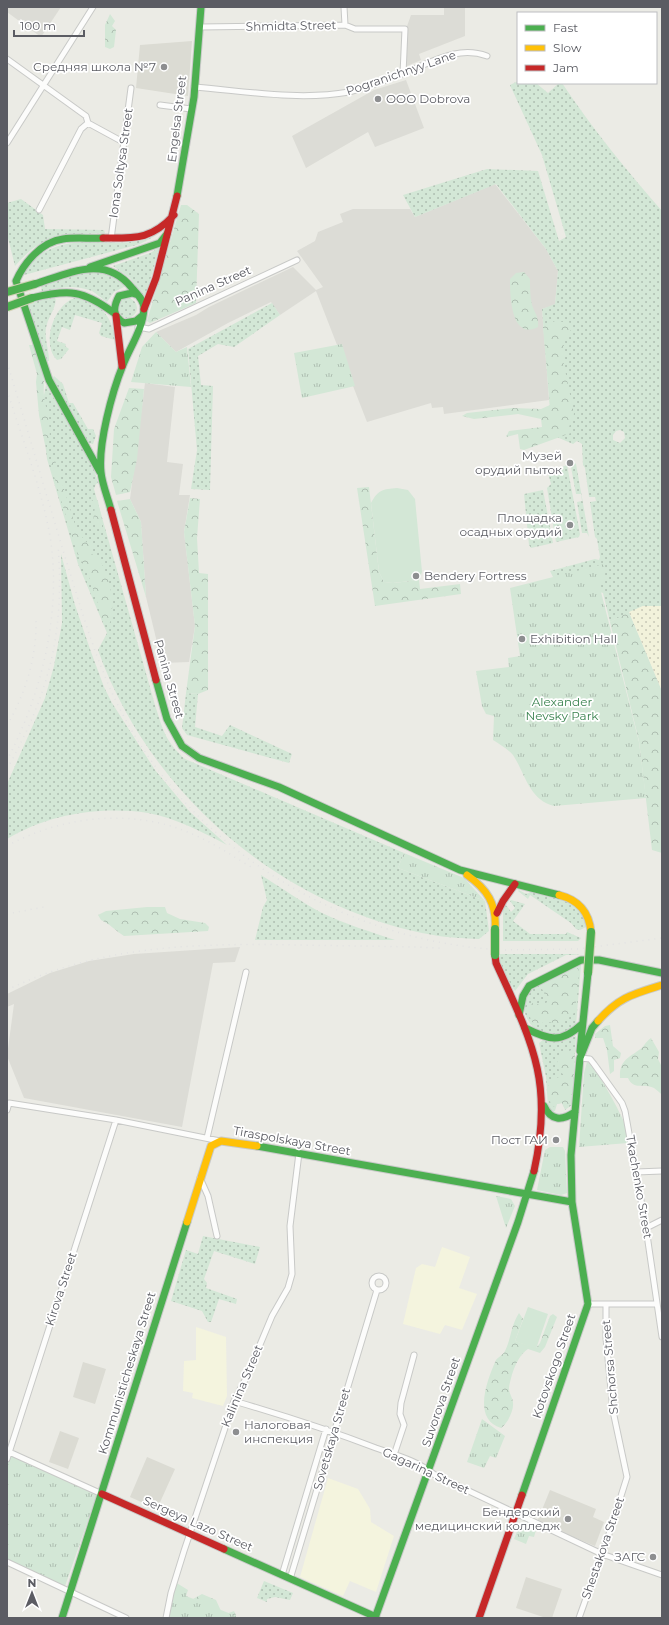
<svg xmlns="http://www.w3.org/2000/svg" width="669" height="1625" viewBox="0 0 669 1625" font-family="Montserrat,sans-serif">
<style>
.commercial{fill:#f4f4de}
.industrial{fill:#dcdcd6}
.education{fill:#dbdbd3}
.grass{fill:url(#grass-dots);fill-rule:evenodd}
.forest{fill:url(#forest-crowns)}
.sand{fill:url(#sand-dots)}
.park{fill:url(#park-tufts)}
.garden{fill:#d3e7d6}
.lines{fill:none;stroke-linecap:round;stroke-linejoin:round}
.street-casing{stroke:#c8c9c7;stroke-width:7}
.fast-casing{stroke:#c8c9c8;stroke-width:9}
.slow-casing{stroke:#c8c9c8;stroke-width:9}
.jam-casing{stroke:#c8c9c8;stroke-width:9}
.street{stroke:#fcfcfb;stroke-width:5}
.fast{stroke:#4caf50;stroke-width:7}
.slow{stroke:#ffc107;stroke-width:7}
.jam{stroke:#c62828;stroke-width:7}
.rail{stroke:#e2e2e2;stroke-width:1.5;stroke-dasharray:1 5;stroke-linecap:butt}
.fast-bridge-casing{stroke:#d1d1b5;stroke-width:10;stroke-linecap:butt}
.fast-bridge{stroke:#4caf50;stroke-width:8}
.poi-dot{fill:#8d8e90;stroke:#fff;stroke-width:1.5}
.labels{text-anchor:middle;stroke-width:3.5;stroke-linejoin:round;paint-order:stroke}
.street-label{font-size:12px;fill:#5b5c63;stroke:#fff}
.poi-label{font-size:12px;fill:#5b5c63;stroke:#fff;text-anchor:end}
.park-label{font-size:12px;fill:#3a834f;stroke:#fff}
</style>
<defs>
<pattern id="grass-dots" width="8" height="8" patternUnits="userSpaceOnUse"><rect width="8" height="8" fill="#d3e7d6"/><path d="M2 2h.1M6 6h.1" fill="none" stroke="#aebeb1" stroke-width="1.8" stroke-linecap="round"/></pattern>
<pattern id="forest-crowns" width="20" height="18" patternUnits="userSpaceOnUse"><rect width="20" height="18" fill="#d3e7d6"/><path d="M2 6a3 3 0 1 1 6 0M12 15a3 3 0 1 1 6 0" fill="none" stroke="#aebeb1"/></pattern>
<pattern id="sand-dots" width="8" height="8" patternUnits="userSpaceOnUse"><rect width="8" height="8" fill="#f2f2db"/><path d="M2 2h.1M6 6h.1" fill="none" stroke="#c7c7b5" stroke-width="1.8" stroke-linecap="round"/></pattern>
<pattern id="park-tufts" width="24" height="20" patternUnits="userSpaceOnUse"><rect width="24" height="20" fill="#d3e7d6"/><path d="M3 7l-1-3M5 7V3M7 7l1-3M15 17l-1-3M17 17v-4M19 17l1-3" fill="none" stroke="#aebeb1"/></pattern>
</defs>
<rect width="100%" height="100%" fill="#ebebe5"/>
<!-- commercial -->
<path class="commercial" d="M442 1247 470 1257 459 1288 477 1294 462 1330 445 1325 440 1334 403 1324 416 1268 422 1264 435 1267Z
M196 1327 226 1337 227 1396 223 1406 192 1398 193 1393 183 1391 184 1361 196 1360Z
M328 1478 358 1489 370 1509 371 1522 394 1536 376 1592 350 1581 343 1596 300 1577Z"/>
<!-- industrial -->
<path class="industrial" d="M7 7H61L41 37 7 12Z
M444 7H465V36L419 54 421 60 407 66 404 65 406 29 411 15H444Z
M406 80 424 128 375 147 368 132 306 168 292 136 374 90Z
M495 184 546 249 558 271 555 305 542 309 549 400 444 414 443 407 432 408 431 403 367 422 316 291 280 315 271 302 228 323 176 352 156 332 196 315 209 307 293 267 316 290 323 287 297 251 315 241 318 232 343 222 340 214 353 209H410L415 217Z
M145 383 175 387 167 462 183 464 179 495H190L184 532 195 626 189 662 162 663 146 597 141 522 130 499Z
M240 947 235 962 213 963 182 1127 24 1098 7 1056 14 1004 7 1007V994L50 973 89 961 134 954Z"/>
<!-- education -->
<path class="education" d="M192 41 188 96 136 88 140 45Z
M83 1362 106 1369 95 1404 73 1397Z
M60 1431 79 1438 68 1469 49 1462Z
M147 1457 175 1469 157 1509 130 1497Z
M550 1490 596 1509 593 1517 604 1522 595 1546 537 1522Z
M526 1577 562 1589 552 1618H546L516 1608Z"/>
<!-- grass -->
<path class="grass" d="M518 81V83H536L548 93 559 83H562C592 128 626 170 662 211V606H643L610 622 603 593 553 577 550 571 595 559 599 560 600 557 597 539 595 537 590 502 596 501 595 497H589L585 468 583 465 582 444 577 441 573 444 552 435 542 309 555 304 558 271 546 249 496 184 415 217 403 195 487 169 538 171 559 241 566 237 542 155 510 85ZM620 430 624 432 625 438 620 443 613 440V435L616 431Z
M21 199 43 215 45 229 104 230 105 233C63 235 44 232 15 266L7 234V203Z
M157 235 140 244 24 275C23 270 27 267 31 263 67 225 116 255 157 235Z
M159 248 146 295 142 296 130 278 113 266 150 253Z
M97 269 119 277 126 286 114 292 107 302C102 299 97 294 92 291 74 284 60 287 42 292L41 286Z
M51 297H55C58 305 49 316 47 324 43 336 49 348 49 361H45L26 303Z
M79 297C100 302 113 318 115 340L101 336 99 333 102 323 75 315 70 330 62 327 57 341 66 344 65 346 69 349 61 359 57 360C40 343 55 300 79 297Z
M117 308a10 10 0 1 1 20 0a10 10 0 1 1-20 0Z
M272 303 280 315 234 347 218 344 198 356 201 385 213 386 210 490 191 489 197 450 188 349Z
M54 376 63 384 69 403H73L88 429H93L96 436 93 444 88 443 52 379Z
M46 385 93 465 98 483 96 484 94 489 155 705C163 730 165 741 185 759L404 853 398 868 485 901 489 931 479 939C464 938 448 938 433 935 282 908 149 794 98 650L107 633 78 564 47 459 41 410Z
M575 463 576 464 589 537 587 533H582L577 502 582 501 581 494H576L571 467Z
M567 465 580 534 579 537 556 542 547 488 551 484 548 473Z
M543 490 553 543 531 548 529 545 524 494Z
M61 554 75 605 91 652 104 687 112 703 155 770 190 812 227 845C202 832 176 818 148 813 100 806 49 814 7 839V784L45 698 54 666 62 623Z
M186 693 198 694 195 727 222 736 230 725 292 754 289 763 187 735 182 728Z
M261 875C282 888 301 902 322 913 345 924 371 932 395 940H255L263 907 267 900Z
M519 890 526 894 531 892C554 897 583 899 586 927L580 930 576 929 571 923 530 895 528 899 518 891Z
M511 900 525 904 513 921 530 934H566L567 932 581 938 578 941H503V904L507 906 511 912 515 908 510 901Z
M500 954H573L580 955H566L528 974 515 991 500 967Z
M578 965H581L576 1025C574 1027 570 1032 567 1034 547 1043 525 1027 524 1007 523 1001 527 994 529 988Z
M576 1036 572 1105 565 1110 562 1103 557 1104 555 1111H552L548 1107 546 1077 539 1043 543 1040C557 1045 564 1041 576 1036Z
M203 1236 260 1247 255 1264 214 1251 204 1279 207 1283 206 1288 237 1299 236 1304 219 1299 211 1322H208L202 1311 171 1301 186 1250 198 1254Z
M264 1581 293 1593 290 1600 275 1597 267 1599V1602L257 1598Z"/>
<!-- forest -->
<path class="forest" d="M110 14 115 21 112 26 116 30 114 47 110 49 105 47V25Z
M181 205H187L199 214 196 303 150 323 147 321Z
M524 272 530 279C530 288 530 296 532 305 535 314 539 317 538 327 511 341 510 296 510 279L516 273Z
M555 321 572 323V328L564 341 563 360 574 414 569 427 571 433 524 450 520 449 518 434 506 437 509 431 542 427 541 419 518 414 474 419 462 416 467 413 513 408 541 409 550 405 543 327Z
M29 345H33C37 354 41 364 43 374 45 381 43 389 44 396 46 410 53 432 48 445H45L39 415 36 382 37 374Z
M129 388 144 389 137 459 130 492 116 495 111 477 114 429Z
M52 458 55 460 77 531 88 544 93 538 92 554C96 557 100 562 103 566 111 582 115 606 110 623L102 620C97 599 90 574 78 556L49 460Z
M369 487 379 572 384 582 394 583 419 580 420 589 460 584 461 594 375 606 357 488Z
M190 498 200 499 197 538 199 573 208 574V690L198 694 186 693 195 626 184 532Z
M95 499 98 501C99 510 103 517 102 527H101L93 522 95 506 91 501Z
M130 499 141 522 146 597 117 501Z
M629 612 662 691V853L652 850 639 741 610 622Z
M147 907H165L167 913 180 919 205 923 209 927 208 931 124 936C116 931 110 924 101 920L98 915 106 911Z
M573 968H578L579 972 575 1012 562 1024 548 1022 535 1024 531 1021 527 1004 530 1003 544 1005 548 1001 540 985Z
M610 1025 613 1046 621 1053 620 1058 614 1060V1071L610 1074 607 1050 603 1038H595V1034L605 1026Z
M651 1038 659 1052 658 1059 662 1067V1095C660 1093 657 1090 654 1088 644 1083 634 1091 628 1078H620C619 1061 628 1058 639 1050 644 1047 645 1042 651 1038Z
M572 1050 575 1054 572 1101 570 1104 564 1107 562 1103 557 1104 555 1107 551 1106 548 1091 549 1081 564 1075 559 1071 557 1062 563 1053Z
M519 1313 523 1319 515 1341 536 1348 540 1343 550 1316 553 1314 557 1317 545 1347 540 1353 528 1349C517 1356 511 1375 509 1388 509 1394 513 1398 513 1403 514 1411 507 1424 501 1428 472 1419 487 1380 496 1360 498 1357 503 1355 505 1351 511 1339 511 1325 519 1313Z
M202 1594 216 1600 221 1611 226 1614 234 1611 236 1615 235 1618 193 1599Z"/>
<!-- sand -->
<path class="sand" d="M643 606H662V691L629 612Z"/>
<!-- park -->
<path class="park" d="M156 332 176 352 187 347 191 387 131 382 142 347Z
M342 344 355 386 302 398 294 353Z
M604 564 603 582 599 584 639 742 646 798 554 806C529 800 525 773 513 755 508 749 499 744 493 740L494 716 486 714 482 706 476 671 509 667 508 658 520 656 510 588Z
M404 853 464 878 485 901 398 868Z
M587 1062C597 1068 622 1115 626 1127 627 1132 627 1138 628 1143L579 1147 584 1073Z
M550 1147H563L565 1151 567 1193 561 1195 537 1190 545 1150Z
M496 1196 511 1199 515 1206 506 1228Z
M482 1419 505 1436 496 1458 490 1456 484 1468 467 1462Z
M9 1452 98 1492 65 1586 7 1559V1459Z
M520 1524 536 1530 534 1537 529 1536 526 1544 514 1539Z
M175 1582 188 1590 186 1596 236 1616V1618H166Z"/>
<!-- garden -->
<path class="garden" d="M397 488 408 490 415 499 422 572 419 580 393 583 384 582 379 572 371 503C378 490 383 489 397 488Z
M528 1307 548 1314 536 1349 515 1341Z"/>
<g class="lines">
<!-- street casing -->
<g class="street-casing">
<path id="street" d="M344 7 345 25
M200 27 345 25 355 29H405L403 74
M7 59 86 116 88 123 123 142
M194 87C244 91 299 101 349 92 365 88 387 80 404 73 431 63 457 45 487 56
M160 105 191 109
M7 143 93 7
M39 210 81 129 88 123
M111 239 131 88
M138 327 149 329 297 260
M580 1058 590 1059 594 1064 622 1103 625 1111 646 1228 662 1337
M7 1110 9 1103 116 1120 220 1141
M207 1138 246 972
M636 1172 662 1171
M200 1178 208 1196 217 1236
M646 1228 662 1220
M372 1283a7 7 0 1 1 14 0a7 7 0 1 1-14 0Z
M588 1304H657
M234 1401C282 1415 329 1430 376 1448 396 1455 418 1461 435 1475L602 1554 662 1575
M7 1451 102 1494
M394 1455 404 1425 400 1414 401 1403 414 1355
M7 1459 116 1120
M7 1562 126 1618
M282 1575 326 1429
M290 1579 377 1290
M166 1618 171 1593 184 1551 234 1401 246 1378 272 1316 288 1288 292 1274 290 1226 299 1153
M579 1618 609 1534 627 1477 613 1411 606 1338V1304"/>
</g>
<!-- fast casing -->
<g class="fast-casing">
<path id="fast" d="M177 196 194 97 201 7
M90 267 160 243 167 234
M35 284C70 273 105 254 132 288 137 294 144 300 144 308 143 329 130 347 123 365 112 392 98 444 101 472 102 484 108 498 111 510
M138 295 132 293 119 296C113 307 112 316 124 323L136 321 142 316
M32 298C69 289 83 290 114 313
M100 472 49 380 16 281C24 263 41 242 63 239 76 237 90 239 103 238
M156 680 167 719 182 746 199 758 279 787 460 870 559 895
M519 1015 523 996 529 986 581 960H599L662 973
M525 1028C549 1040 561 1044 582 1024
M580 1051 588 973
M544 1106C551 1121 562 1121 575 1112
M257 1146 572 1202
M522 1495 588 1304 572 1202 571 1155 580 1058 592 1028 598 1021
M224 1549 376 1617
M62 1618 187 1222
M375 1618 518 1222 534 1171"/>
</g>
<!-- slow casing -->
<g class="slow-casing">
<path id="slow" d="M467 875C487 889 497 904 495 929
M559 895C579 900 589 912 591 932
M598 1021C619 997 633 994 662 985
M187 1222 211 1146 221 1141 257 1146"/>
</g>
<!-- jam casing -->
<g class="jam-casing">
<path id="jam" d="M103 238C135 238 151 240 174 215
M144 309 156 278 177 196
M116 316 122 366
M111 510 156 680
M497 913 503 901 515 884
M495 955 496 963C532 1042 554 1082 534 1171
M102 1494 224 1549
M479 1618 522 1495"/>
</g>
<!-- street -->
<use href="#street" class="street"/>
<!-- fast -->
<use href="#fast" class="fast"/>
<!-- slow -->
<use href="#slow" class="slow"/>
<!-- jam -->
<use href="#jam" class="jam"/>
<!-- rail -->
<path class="rail" d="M7 362C27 428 46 494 66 560 82 611 96 663 121 711 193 852 347 942 503 950
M7 390C22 438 41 487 50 536 62 611 42 694 7 760
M7 725C25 696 37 655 36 621
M7 769C49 694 65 632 58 545
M7 846C62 816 132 808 190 833 212 842 231 855 251 867
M7 914 44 907
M499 950 578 949 662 938
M7 990C99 945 197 943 298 945 346 946 393 946 441 948"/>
<!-- fast-bridge casing -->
<g class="fast-bridge-casing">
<path id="fast-bridge" d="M7 292 35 284
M7 307 32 298
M495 929V955
M588 973 591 932"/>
</g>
<!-- fast-bridge -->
<use href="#fast-bridge" class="fast-bridge"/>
</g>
<!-- markers -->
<g class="poi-dot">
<circle cx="164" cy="67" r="4"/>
<circle cx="378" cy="99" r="4"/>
<circle cx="570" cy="463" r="4"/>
<circle cx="570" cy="525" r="4"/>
<circle cx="416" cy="576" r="4"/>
<circle cx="522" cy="639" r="4"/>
<circle cx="556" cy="1140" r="4"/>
<circle cx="236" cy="1432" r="4"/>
<circle cx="568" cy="1519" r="4"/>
<circle cx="653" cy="1557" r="4"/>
</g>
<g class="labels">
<!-- street labels -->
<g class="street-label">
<text transform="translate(291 26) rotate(-1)" y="4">Shmidta Street</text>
<text transform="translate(401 73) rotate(-19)" y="4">Pogranichnyy Lane</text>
<text transform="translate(177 119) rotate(-83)" y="4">Engelsa Street</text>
<text transform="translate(121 163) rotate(-82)" y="4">Iona Soltysa Street</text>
<text transform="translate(213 286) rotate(-24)" y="4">Panina Street</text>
<text transform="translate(169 679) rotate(74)" y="4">Panina Street</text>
<text transform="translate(292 1141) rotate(10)" y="4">Tiraspolskaya Street</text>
<text transform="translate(639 1187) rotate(80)" y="4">Tkachenko Street</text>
<text transform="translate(61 1289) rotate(-72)" y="4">Kirova Street</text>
<text transform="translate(554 1366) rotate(-71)" y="4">Kotovskogo Street</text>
<text transform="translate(610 1367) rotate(-95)" y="4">Shchorsa Street</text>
<text transform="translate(127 1373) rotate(-73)" y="4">Kommunisticheskaya Street</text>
<text transform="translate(242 1386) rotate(-67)" y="4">Kalinina Street</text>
<text transform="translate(441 1402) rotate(-71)" y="4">Suvorova Street</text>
<text transform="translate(332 1439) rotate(-74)" y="4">Sovetskaya Street</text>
<text transform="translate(426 1471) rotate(25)" y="4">Gagarina Street</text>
<text transform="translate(198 1524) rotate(24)" y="4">Sergeya Lazo Street</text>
<text transform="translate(603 1548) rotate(-71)" y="4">Shestakova Street</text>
</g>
<!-- poi labels -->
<g class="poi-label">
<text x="156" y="71">Средняя школа №7</text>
<text x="386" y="103" text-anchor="start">OOO Dobrova</text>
<text x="562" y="460">Музей<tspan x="562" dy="14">орудий пыток</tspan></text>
<text x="562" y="522">Площадка<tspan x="562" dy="14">осадных орудий</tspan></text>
<text x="424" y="580" text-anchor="start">Bendery Fortress</text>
<text x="530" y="643" text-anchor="start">Exhibition Hall</text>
<text x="548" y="1144">Пост ГАИ</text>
<text x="244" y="1429" text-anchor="start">Налоговая<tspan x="244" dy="14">инспекция</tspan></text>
<text x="560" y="1516">Бендерский<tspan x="560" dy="14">медицинский колледж</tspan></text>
<text x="645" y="1561">ЗАГС</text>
</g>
<!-- park labels -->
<g class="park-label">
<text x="562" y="706">Alexander<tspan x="562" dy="14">Nevsky Park</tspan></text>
</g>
</g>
<!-- border -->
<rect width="669" height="1625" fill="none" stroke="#5b5c63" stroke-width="16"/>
<!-- legend -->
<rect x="517" y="12" width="140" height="72" fill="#ffffff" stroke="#bdbec1"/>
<rect x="525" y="25" width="20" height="6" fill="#4caf50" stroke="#bdbec1"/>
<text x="553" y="32" font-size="12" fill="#5b5c63">Fast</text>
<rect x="525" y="45" width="20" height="6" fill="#ffc107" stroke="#bdbec1"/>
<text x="553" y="52" font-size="12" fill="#5b5c63">Slow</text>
<rect x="525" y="65" width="20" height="6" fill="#c62828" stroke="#bdbec1"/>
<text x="553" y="72" font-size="12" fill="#5b5c63">Jam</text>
<!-- north arrow -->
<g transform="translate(32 1593)" stroke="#ffffff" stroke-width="3" paint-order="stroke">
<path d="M0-3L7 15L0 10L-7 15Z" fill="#5b5c63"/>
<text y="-6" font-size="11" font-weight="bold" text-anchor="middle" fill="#5b5c63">N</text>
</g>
<!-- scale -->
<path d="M14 30v6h70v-6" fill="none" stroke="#5b5c63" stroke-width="2"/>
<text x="20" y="30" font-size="12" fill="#5b5c63" stroke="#ffffff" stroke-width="3" paint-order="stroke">100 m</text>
</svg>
